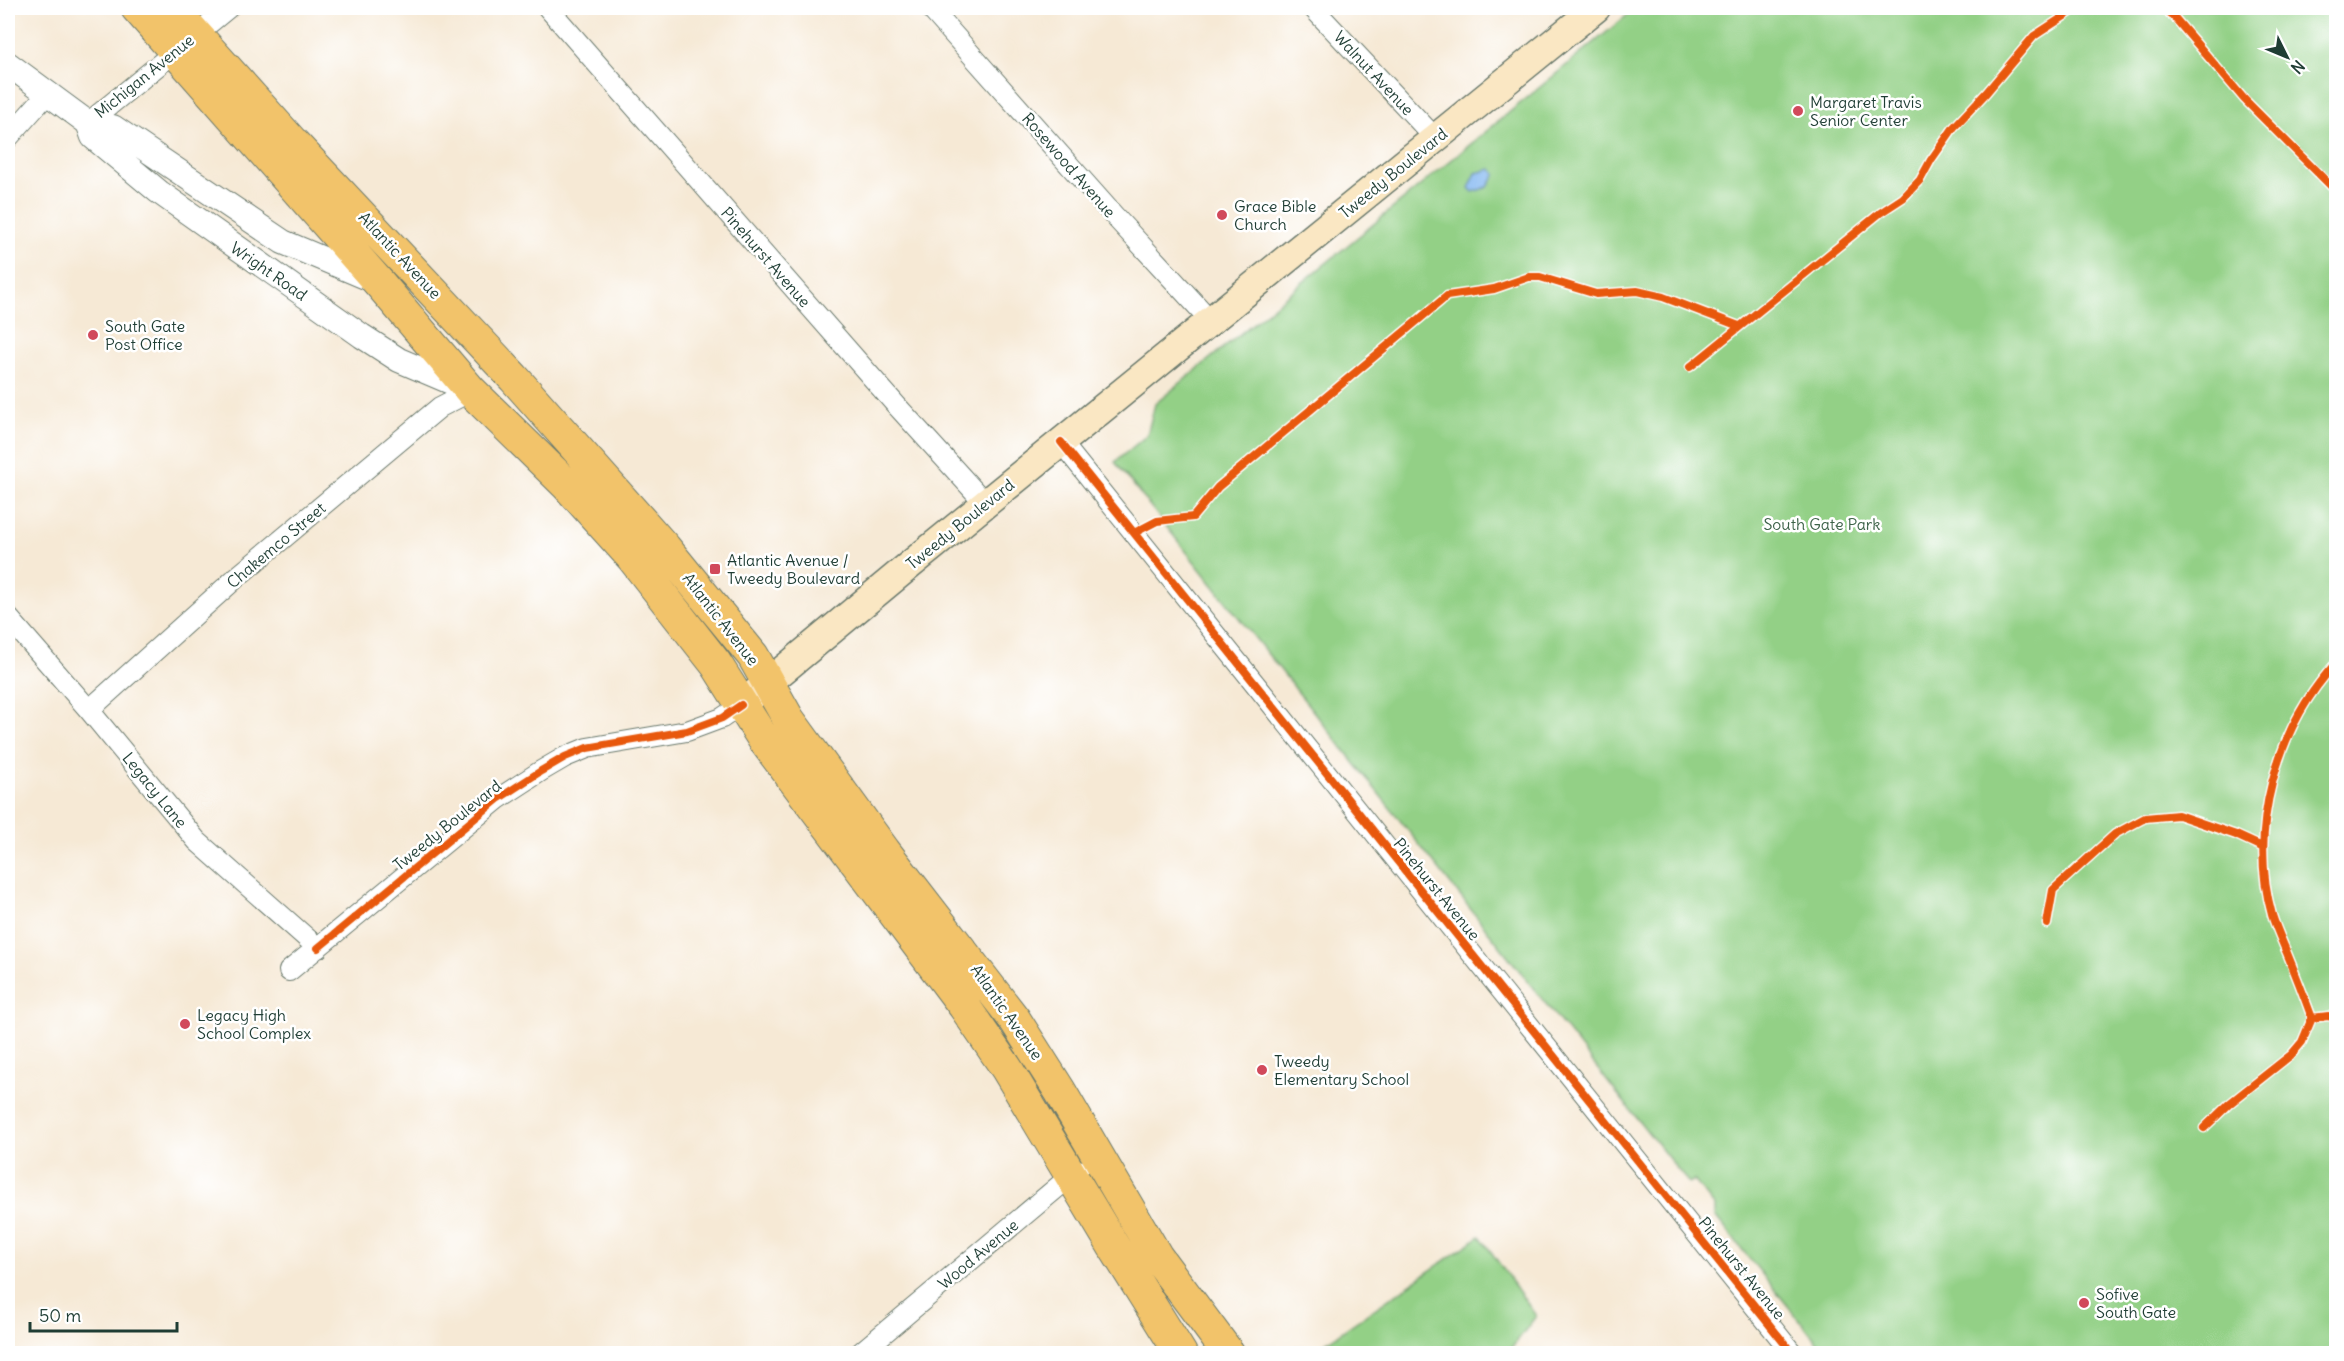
<svg xmlns="http://www.w3.org/2000/svg" width="2344" height="1361" viewBox="0 0 2344 1361" font-family="Delius,sans-serif">
<style>
.green{fill:#93d086;stroke:#59865d;stroke-width:1.5}
.water{fill:#84b8f2;stroke:#527a93;stroke-width:1.5}
.lines{fill:none;stroke-linecap:round;stroke-linejoin:round}
.minor-casing{stroke:#6a796c;stroke-width:22}
.tertiary-casing{stroke:#6a796c;stroke-width:26}
.secondary-casing{stroke:#6a796c;stroke-width:31}
.primary-casing{stroke:#6a796c;stroke-width:34}
.minor{stroke:#fff;stroke-width:20}
.tertiary{stroke:#fff;stroke-width:24}
.secondary{stroke:#fae7c3;stroke-width:28}
.primary{stroke:#f2c36a;stroke-width:32}
.cycleway-casing{stroke:#fff;stroke-width:11}
.cycleway{stroke:#e8590c;stroke-width:8}
.poi-dot{fill:#d1495b;stroke:#fff;stroke-width:2}
.labels{text-anchor:middle;stroke-width:5;stroke-linejoin:round;paint-order:stroke}
.street-label{font-size:16px;fill:#1f3d34;stroke:#fff}
.poi-label{font-size:16px;fill:#1f3d34;stroke:#fff;text-anchor:start}
.park-label{font-size:16px;fill:#3c6248;stroke:#fff}
</style>
<rect width="100%" height="100%" fill="#fff"/>
<filter id="ink" filterUnits="userSpaceOnUse"><feTurbulence type="fractalNoise" baseFrequency=".0167" numOctaves="2"/><feDisplacementMap in="SourceGraphic" scale="12" xChannelSelector="R" yChannelSelector="G"/><feConvolveMatrix kernelMatrix="1 2 1 2 8 2 1 2 1" color-interpolation-filters="sRGB"/></filter>
<filter id="wash" filterUnits="userSpaceOnUse"><feTurbulence type="fractalNoise" baseFrequency=".008" numOctaves="4" result="noise"/><feDisplacementMap in="SourceGraphic" scale="24" xChannelSelector="R" yChannelSelector="G"/><feGaussianBlur stdDeviation="1.35" result="paint"/><feColorMatrix in="noise" values="0 0 0 0 0 0 0 0 0 0 0 0 0 0 0 0 0 1.4 0 .05"/><feComposite in="paint" operator="in"/></filter>
<g filter="url(#wash)">
<rect width="100%" height="100%" fill="#f6e9d5"/>
<!-- green -->
<path class="green" d="M1636 8H2336V1353H1826L1715 1216V1207L1694 1180 1689 1183 1682 1175 1115 462 1147 435 1155 404Z
M1480 1236 1536 1316 1508 1353H1311Z"/>
<!-- water -->
<path class="water" d="M1491 169 1496 174 1488 187 1473 192 1469 188 1476 173Z"/>
</g>
<g filter="url(#ink)">
<g class="lines">
<!-- minor casing -->
<g class="minor-casing">
<path id="minor" d="M548 8 896 405 986 504
M930 8 1118 220 1211 321
M1313 8 1436 139
M88 123 228 8
M8 138 48 93
M1061 442 1793 1354
M8 617 89 710 197 841 318 948
M89 710 237 577 440 407 471 391
M289 971 498 799 541 771 565 757 587 748 687 731 722 718 741 705
M859 1354 1078 1170"/>
</g>
<!-- tertiary casing -->
<g class="tertiary-casing">
<path id="tertiary" d="M8 64 88 123 113 127 283 242 375 281
M88 123 93 137 159 192 362 336 399 360 467 389"/>
</g>
<!-- secondary casing -->
<g class="secondary-casing">
<path id="secondary" d="M741 705 911 564 1596 8"/>
</g>
<!-- primary casing -->
<g class="primary-casing">
<path id="primary" d="M137 8 380 284 471 391 567 485 632 557 716 664 764 740 964 1006 1007 1069 1114 1247 1181 1354
M172 8 293 143 514 378 665 548 753 656 789 720 885 852 1015 1020 1060 1091 1157 1257 1229 1354"/>
</g>
<!-- minor -->
<use href="#minor" class="minor"/>
<!-- tertiary -->
<use href="#tertiary" class="tertiary"/>
<!-- secondary -->
<use href="#secondary" class="secondary"/>
<!-- primary -->
<use href="#primary" class="primary"/>
<!-- cycleway casing -->
<g class="cycleway-casing">
<path id="cycleway" d="M2163 8 2174 17 2244 99 2336 191
M1690 367 1880 213 1903 198 1920 180 1931 160 1954 127 1986 93 2034 36 2077 8
M1061 442 1793 1354
M1134 533 1157 521 1193 517 1218 487 1447 296 1494 289 1529 277H1540L1596 294 1637 291 1663 297 1739 326
M2336 663C2276 728 2248 829 2272 915 2276 928 2282 941 2287 953 2296 975 2304 996 2312 1018L2328 1016 2336 1018
M2047 924 2053 890 2115 834 2145 818 2178 815 2236 835 2262 847
M318 948 498 799 541 771 565 757 587 748 687 731 722 718 741 705
M2204 1128 2229 1104 2291 1055 2302 1042 2312 1018"/>
</g>
<!-- cycleway -->
<use href="#cycleway" class="cycleway"/>
</g>
</g>
<!-- markers -->
<g class="poi-dot">
<circle cx="1798" cy="111" r="6"/>
<circle cx="1222" cy="215" r="6"/>
<circle cx="93" cy="335" r="6"/>
<rect x="709" y="563" width="12" height="12" rx="3"/>
<circle cx="185" cy="1024" r="6"/>
<circle cx="1262" cy="1070" r="6"/>
<circle cx="2084" cy="1303" r="6"/>
</g>
<g class="labels">
<!-- street labels -->
<g class="street-label">
<text transform="translate(1374 73) rotate(47)" y="6">Walnut Avenue</text>
<text transform="translate(144 76) rotate(-39)" y="6">Michigan Avenue</text>
<text transform="translate(1069 165) rotate(49)" y="6">Rosewood Avenue</text>
<text transform="translate(1393 173) rotate(-39)" y="6">Tweedy Boulevard</text>
<text transform="translate(400 255) rotate(47)" y="6">Atlantic Avenue</text>
<text transform="translate(766 257) rotate(49)" y="6">Pinehurst Avenue</text>
<text transform="translate(269 271) rotate(35)" y="6">Wright Road</text>
<text transform="translate(960 524) rotate(-39)" y="6">Tweedy Boulevard</text>
<text transform="translate(276 545) rotate(-40)" y="6">Chakemco Street</text>
<text transform="translate(721 619) rotate(52)" y="6">Atlantic Avenue</text>
<text transform="translate(155 790) rotate(51)" y="6">Legacy Lane</text>
<text transform="translate(447 825) rotate(-39)" y="6">Tweedy Boulevard</text>
<text transform="translate(1437 889) rotate(51)" y="6">Pinehurst Avenue</text>
<text transform="translate(1007 1012) rotate(55)" y="6">Atlantic Avenue</text>
<text transform="translate(978 1254) rotate(-40)" y="6">Wood Avenue</text>
<text transform="translate(1742 1268) rotate(51)" y="6">Pinehurst Avenue</text>
</g>
<!-- poi labels -->
<g class="poi-label">
<text x="1810" y="108">Margaret Travis<tspan x="1810" dy="18">Senior Center</tspan></text>
<text x="1234" y="212">Grace Bible<tspan x="1234" dy="18">Church</tspan></text>
<text x="105" y="332">South Gate<tspan x="105" dy="18">Post Office</tspan></text>
<text x="727" y="566">Atlantic Avenue /<tspan x="727" dy="18">Tweedy Boulevard</tspan></text>
<text x="197" y="1021">Legacy High<tspan x="197" dy="18">School Complex</tspan></text>
<text x="1274" y="1067">Tweedy<tspan x="1274" dy="18">Elementary School</tspan></text>
<text x="2096" y="1300">Sofive<tspan x="2096" dy="18">South Gate</tspan></text>
</g>
<!-- park labels -->
<g class="park-label">
<text x="1822" y="530">South Gate Park</text>
</g>
</g>
<!-- margin -->
<rect width="2344" height="1361" fill="none" stroke="#fff" stroke-width="30"/>
<!-- north arrow -->
<g transform="translate(2287 57) rotate(133)" stroke="#ffffff" stroke-width="4.5" paint-order="stroke">
<path d="M0-4.5L10 22L0 15L-10 22Z" fill="#1f3d34"/>
<text y="-9" font-size="16" font-weight="bold" text-anchor="middle" fill="#1f3d34">N</text>
</g>
<!-- scale -->
<path d="M30 1322v9h147v-9" fill="none" stroke="#1f3d34" stroke-width="3"/>
<text x="39" y="1322" font-size="18" fill="#1f3d34" stroke="#ffffff" stroke-width="4.5" paint-order="stroke">50 m</text>
</svg>
